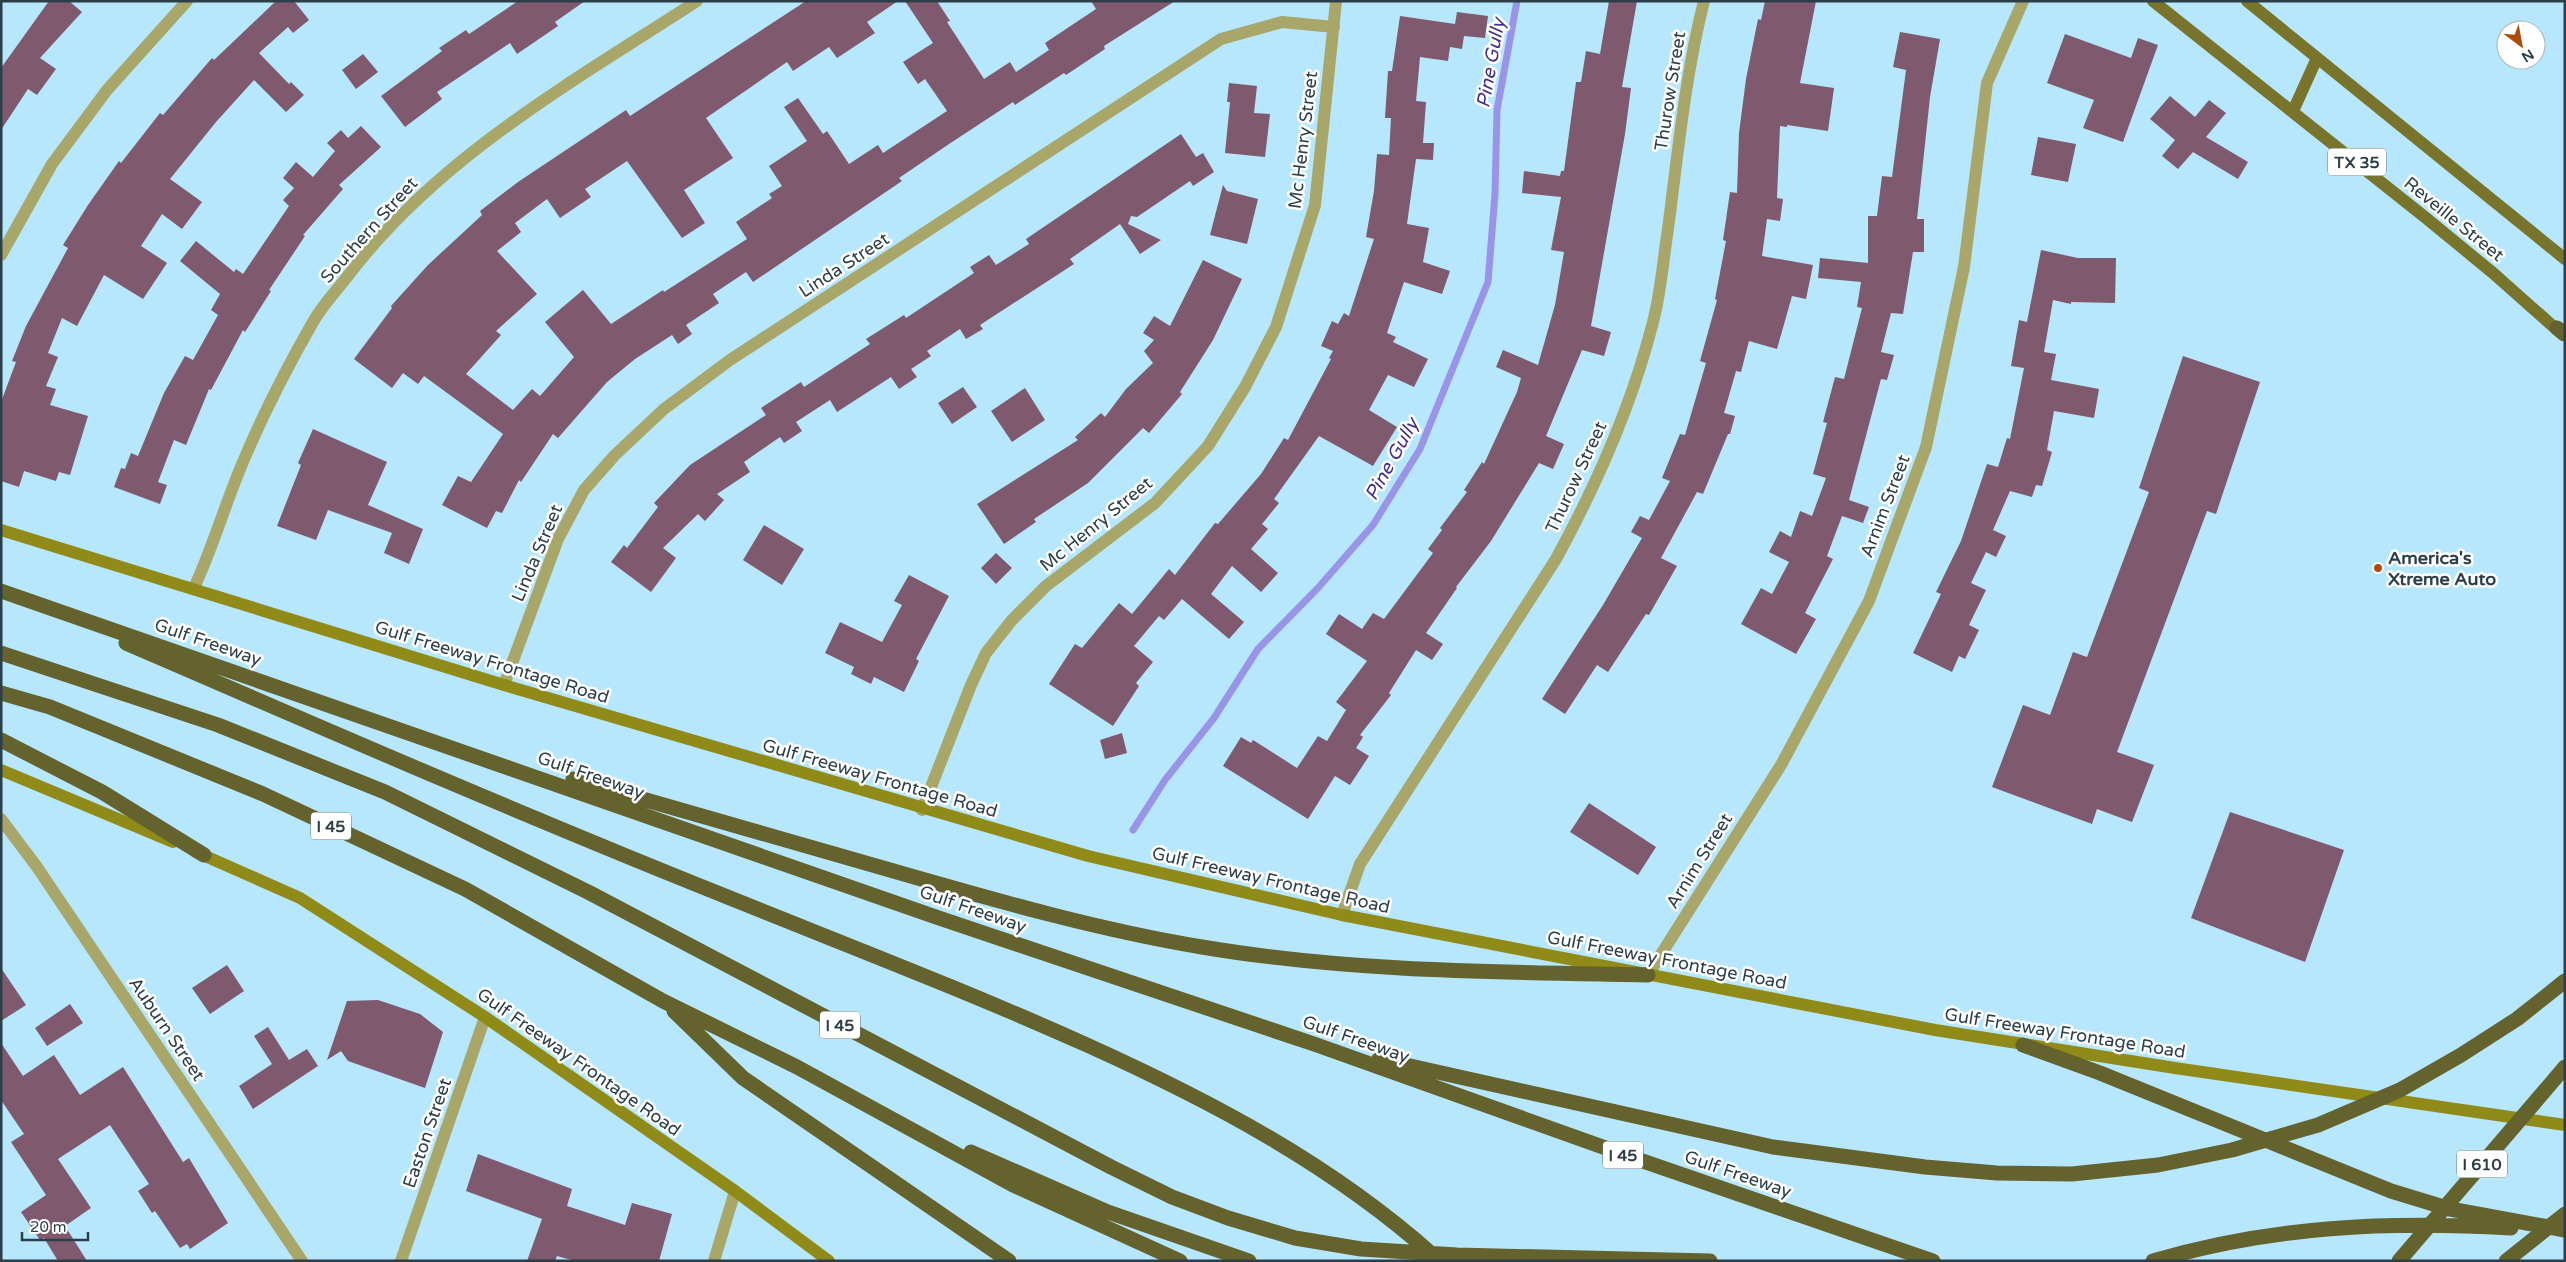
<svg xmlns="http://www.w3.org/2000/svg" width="2566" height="1262" viewBox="0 0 2566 1262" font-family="'Varela Round',sans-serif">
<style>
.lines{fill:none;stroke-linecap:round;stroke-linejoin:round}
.stream{stroke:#9a94e9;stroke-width:7}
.building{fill:#7f596d}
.minor{stroke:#a9a669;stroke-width:12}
.secondary{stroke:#908a19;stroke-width:12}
.primary{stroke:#78742c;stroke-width:12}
.motorway{stroke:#64622d;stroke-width:15}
.poi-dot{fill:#ac4b0a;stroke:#fff;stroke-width:2}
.labels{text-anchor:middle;stroke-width:5;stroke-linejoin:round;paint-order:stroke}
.shield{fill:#fff;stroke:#6b797f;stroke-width:1}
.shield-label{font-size:16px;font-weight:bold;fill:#2c3f48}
.street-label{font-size:18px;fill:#2c3f48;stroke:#fff}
.poi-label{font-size:18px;font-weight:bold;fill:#2c3f48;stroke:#fff;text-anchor:start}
.water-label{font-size:19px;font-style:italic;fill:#422e90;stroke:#fff}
</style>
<rect width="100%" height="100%" fill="#b7e7fd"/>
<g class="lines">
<!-- stream -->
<path class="stream" d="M1133 830 1165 780 1214 718 1258 649 1317 589 1373 525 1420 449 1488 282 1495 194 1497 110 1517 1"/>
</g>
<!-- building -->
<path class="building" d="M49 1H69L82 12 40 58 56 69 37 95 28 89 1 130V68Z
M276 1H294L309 20 293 33 288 27 259 53 289 84 291 82 304 95 286 112 254 80 216 122 170 179 202 202 182 229 162 214 141 246 167 263 143 299 104 275 77 326 62 318 48 353 58 357 46 386 56 389 50 405 88 416 70 475 59 472 56 481 24 471 19 487 1 481V402L16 362 12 361 26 326 68 248 63 245 88 205 119 161 121 163 160 113 163 115 212 58 214 60Z
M518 1H585L555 22 558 26 517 54 510 43 437 92 442 99 405 127 381 96 442 51 439 48 466 30 469 34Z
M806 1H898L867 22 875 33 837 58 829 47 793 71 787 62 706 118 733 158 684 190 705 223 682 238 627 161 585 189 591 197 560 218 547 199 515 223 521 232 497 251 537 294 496 331 501 335 466 374 513 410 532 389 540 396 574 357 545 322 583 290 611 324 663 290 664 292 747 239 736 222 772 198 769 194 782 186 769 166 807 141 784 107 798 98 823 134 827 131 849 164 878 145 883 153 947 111 925 79 918 84 903 62 933 43 905 1H937L950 21 947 22 984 79 1010 62 1016 72 1049 50 1045 43 1096 9 1091 1H1175L1104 46 1105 49 1066 75 1064 73 1015 105 1013 102 949 144 899 178 902 181 753 282 746 272 713 294 719 303 686 325 692 334 678 344 672 335 635 359 607 382 558 438 553 434 521 482 519 480 502 513 496 511 487 528 442 505 458 476 471 482 503 434 424 376 418 384 403 373 392 388 354 359 392 308 391 306 428 265 482 215 480 211 518 182 626 110 630 116Z
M1609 1H1637L1622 87 1631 88 1625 134 1591 326 1611 332 1604 356 1582 350 1546 436 1564 444 1553 469 1539 463 1491 541 1456 587 1457 588 1426 633 1443 644 1432 660 1416 650 1389 693 1391 695 1360 735 1363 737 1356 748 1369 756 1350 785 1335 776 1308 819 1223 766 1241 737 1251 743 1253 740 1297 768 1318 736 1327 741 1346 710 1336 702 1367 661 1326 634 1339 614 1362 629 1373 613 1384 619 1433 553 1428 549 1442 530 1440 528 1467 492 1464 490 1482 462 1484 464 1517 392 1521 378 1496 367 1503 350 1538 365 1555 305 1564 252 1551 250 1561 197 1522 193 1524 171 1560 176 1561 171H1564L1576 82H1581L1586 51 1600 54Z
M1765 1H1816L1800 83 1834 88 1828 131 1787 125V127L1780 126 1777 198 1783 199 1780 221 1767 219 1762 256 1813 265 1806 299 1792 296 1777 349 1749 341 1741 372 1736 371 1724 413 1735 416 1730 434H1728L1703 494 1697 492 1661 558 1677 566 1649 615 1646 614 1608 672 1597 665 1565 714 1542 699 1603 605 1642 538 1631 532 1640 516 1649 520 1670 481 1662 478 1680 434 1685 435 1706 363 1700 361 1717 300 1715 299 1726 241 1723 240 1730 192 1737 193 1739 133 1746 79 1758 19 1761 20Z
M1457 12 1488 16 1485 38 1464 36 1462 49 1450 47 1448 61 1420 57 1416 101 1426 102 1423 143H1434L1433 160 1416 159 1407 224 1429 228 1423 262 1450 271 1442 294 1404 282 1387 333 1396 337 1393 342 1428 359 1414 387 1388 375 1369 410 1397 427 1373 466 1319 436 1274 499 1279 503 1262 524 1268 529 1251 549 1278 573 1261 592 1232 566 1211 594 1244 622 1229 639 1182 599 1164 620 1159 616 1134 646 1153 662 1136 683 1139 686 1113 726 1049 684 1075 644 1082 648 1119 603 1132 614 1169 569 1175 575 1215 523 1218 524 1261 474 1284 438 1288 440 1331 359 1329 358 1333 351 1321 346 1332 321 1338 324 1344 313 1349 316 1374 239 1366 237 1374 191 1377 154 1389 155 1391 118H1385L1388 71H1392L1400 16 1455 24Z
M1900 32 1940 39 1930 97 1917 219H1924V252H1913L1903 314 1891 313 1881 352 1894 355 1887 380 1881 379 1849 500 1869 507 1863 523 1842 516 1827 556 1833 559 1805 613 1816 619 1796 654 1741 624 1761 588 1772 594 1789 562 1769 552 1780 531 1791 537 1800 511 1812 516 1826 478 1813 474 1827 423 1823 422 1835 377 1844 379 1862 308 1857 307 1861 282 1818 278 1820 258 1868 263V216H1877L1882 176 1892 177 1906 70 1893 67Z
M2065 34 2131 58 2138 38 2158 45 2123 142 2083 128 2094 100 2047 83Z
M363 54 378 72 356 89 342 70Z
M1229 83 1257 86 1254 113 1270 114 1265 157 1225 153 1230 102H1227Z
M2170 96 2195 117 2209 100 2226 113 2206 137 2248 162 2238 179 2193 152 2178 169 2162 156 2175 140 2150 119Z
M361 126 381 147 339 185 343 189 303 235 305 236 269 290 271 291 245 332 243 330 211 390 209 389 186 445 174 440 158 482 167 485 160 504 114 487 121 468 125 469 131 453 138 456 164 393 185 356 193 360 218 315 211 310 220 294 180 261 196 241 234 272 236 269 243 274 289 206 283 200 294 188 283 178 296 162 313 177 335 151 327 143 341 130 348 138Z
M1181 134 1196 157 1203 153 1214 172 1193 186 1190 181 1137 217 1131 216 1128 224 1161 240 1140 254 1120 224 1070 259 1074 264 980 325 983 329 966 339 960 329 927 351 931 356 911 369 917 377 899 389 891 377 837 412 830 400 796 422 802 431 784 443 780 437 744 462 750 472 717 494 724 500 705 521 698 514 663 548 676 558 651 592 611 562 624 545 627 548 658 507 654 503 690 465 766 415 761 408 801 382 804 387 870 344 866 339 904 315 906 318 974 273 970 267 989 255 996 265 1029 244 1026 239Z
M2038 137 2076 144 2068 182 2031 175Z
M1223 185 1227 191 1258 199 1247 244 1210 235Z
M2041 250 2078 258H2116L2115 303 2071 302V304L2053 300 2044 352 2056 354 2051 380 2099 389 2094 418 2054 411 2047 450 2052 452 2042 486 2036 485 2032 497 2010 491 1993 530 2006 536 1996 557 1986 552 1971 583 1986 590 1969 625 1979 630 1965 659 1959 656 1952 672 1913 653 1941 594 1936 592 1961 541 1987 464 1998 467 2007 438 2010 439 2024 368 2011 366 2019 320 2027 322Z
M1203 260 1242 279 1213 340 1180 392 1182 394 1149 433 1143 428 1088 483 1034 519 1036 522 1004 544 977 504 1078 440 1075 437 1101 413 1105 417 1126 389 1153 363 1144 351 1154 340 1143 333 1154 316 1170 326Z
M2183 356 2260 382 2216 514 2207 511 2117 752 2154 765 2132 822 2097 809 2092 824 1992 787 2023 705 2050 715 2073 652 2087 657 2149 492 2139 488Z
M963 387 977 407 952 424 938 403Z
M1025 388 1045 420 1012 442 991 411Z
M313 429 387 462 368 505 423 529 409 564 384 553 392 533 328 510 316 540 277 526 301 465 298 463Z
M764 525 804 549 782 585 743 560Z
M996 553 1012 568 996 584 981 568Z
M909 575 949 596 916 659 919 661 904 692 874 677 871 684 851 674 854 667 825 653 840 622 882 642 902 605 894 601Z
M1122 733 1127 753 1105 759 1100 740Z
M1589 803 1656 847 1638 875 1570 832Z
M2230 812 2344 850 2305 962 2191 918Z
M227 965 244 991 210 1014 192 988Z
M1 968 26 1005 1 1021Z
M378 1000 420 1014 443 1032 425 1088 348 1061 341 1051 327 1060 347 1001Z
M70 1004 83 1023 47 1046 35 1028Z
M268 1027 289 1060 307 1049 318 1066 253 1109 239 1086 272 1064 254 1036Z
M1 1043 23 1076 54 1055 80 1095 123 1067 183 1162 189 1158 228 1223 190 1249 187 1244 180 1248 155 1211 152 1213 138 1191 149 1184 110 1125 58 1159 91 1208 65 1226 87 1261H58L44 1238 40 1240 21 1212 46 1195 11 1142 24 1134 1 1100Z
M478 1154 572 1189 567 1206 625 1225 632 1203 672 1214 659 1261H575L557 1256 555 1261H527L542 1219 466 1191Z"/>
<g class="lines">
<!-- minor -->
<path class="minor" d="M1 255 52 164 107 90 187 1
M194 588C212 549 224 508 240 469 261 418 286 369 313 322 322 306 336 291 347 277 438 157 572 82 697 1
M504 685 558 539 584 490 615 455 664 409 730 360 1221 39 1282 22 1334 27
M922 810 971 685 986 653 1012 620 1046 586 1155 503 1208 446 1245 387 1276 327 1315 205 1336 1
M1 819 37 867 302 1261
M1342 915 1360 864 1556 559C1597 484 1632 405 1653 322 1661 292 1663 260 1668 229 1678 153 1685 76 1704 1
M1648 975 1781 765 1869 601 1926 447 1964 267 1987 83 2023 1
M401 1261 485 1017
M714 1261 735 1191"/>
<!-- secondary -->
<path class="secondary" d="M1 530 504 685 1088 856 1342 915 1935 1030 2175 1068 2565 1125
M1 770 173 842
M196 852 300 898 485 1017 735 1191 829 1261"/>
<!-- primary -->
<path class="primary" d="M2153 1 2426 218 2493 273 2563 335
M2247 1 2565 259
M2293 111 2317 58"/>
<!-- motorway -->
<path class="motorway" d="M2557 328 2565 334
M1 591 936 917 1314 1044 1631 1157 1933 1261
M126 643C327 730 527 817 730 898 849 946 969 992 1087 1045 1211 1101 1331 1164 1434 1256
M1 653 218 725 385 792 588 892 1111 1167 1172 1197 1228 1218 1295 1238 1361 1249 1457 1255 1710 1261
M1 693 50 707 263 794 465 889 663 1001 797 1067 1013 1185 1180 1261
M1 740 102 792 204 855
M573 779C681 810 789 841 897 872 998 901 1099 930 1202 947 1350 972 1499 972 1648 975
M674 1011 743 1078 1009 1261
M2023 1045 2100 1073 2391 1191 2450 1209 2565 1230
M1379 1059 1773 1147 1925 1167 1997 1173 2072 1174 2158 1165 2232 1150 2318 1125 2400 1090 2461 1055 2517 1019 2565 981
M971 1152 1108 1212 1249 1261
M2153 1261C2273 1226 2387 1221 2511 1228
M2399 1261 2565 1067
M2506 1261 2565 1214"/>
</g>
<!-- markers -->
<circle class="poi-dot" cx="2378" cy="568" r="5"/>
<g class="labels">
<!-- shield labels -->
<g class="shield">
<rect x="2328" y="148.5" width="58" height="27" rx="4"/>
<rect x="311" y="812.5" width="40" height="27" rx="4"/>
<rect x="820" y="1011.5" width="40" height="27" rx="4"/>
<rect x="1603" y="1141.5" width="40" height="27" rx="4"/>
<rect x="2457" y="1150.5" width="50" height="27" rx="4"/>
</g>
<g class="shield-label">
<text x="2357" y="168">TX 35</text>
<text x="331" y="832">I 45</text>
<text x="840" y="1031">I 45</text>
<text x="1623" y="1161">I 45</text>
<text x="2482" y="1170">I 610</text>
</g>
<!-- street labels -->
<g class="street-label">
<text transform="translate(1670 91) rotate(-81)" y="6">Thurow Street</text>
<text transform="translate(1303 140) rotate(-83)" y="6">Mc Henry Street</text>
<text transform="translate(2454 219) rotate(39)" y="6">Reveille Street</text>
<text transform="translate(369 230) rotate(-48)" y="6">Southern Street</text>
<text transform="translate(844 265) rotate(-33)" y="6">Linda Street</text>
<text transform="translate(1576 477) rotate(-65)" y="6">Thurow Street</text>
<text transform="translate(1885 506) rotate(-69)" y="6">Arnim Street</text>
<text transform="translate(1096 524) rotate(-39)" y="6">Mc Henry Street</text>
<text transform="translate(537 553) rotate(-67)" y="6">Linda Street</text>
<text transform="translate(208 642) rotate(19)" y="6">Gulf Freeway</text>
<text transform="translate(492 662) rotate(17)" y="6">Gulf Freeway Frontage Road</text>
<text transform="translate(591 775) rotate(19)" y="6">Gulf Freeway</text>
<text transform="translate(880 778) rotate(16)" y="6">Gulf Freeway Frontage Road</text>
<text transform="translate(1699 861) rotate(-58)" y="6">Arnim Street</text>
<text transform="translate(1271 880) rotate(13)" y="6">Gulf Freeway Frontage Road</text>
<text transform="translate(973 909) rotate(19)" y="6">Gulf Freeway</text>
<text transform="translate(1667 960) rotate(11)" y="6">Gulf Freeway Frontage Road</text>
<text transform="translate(167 1029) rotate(56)" y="6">Auburn Street</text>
<text transform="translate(2065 1033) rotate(9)" y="6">Gulf Freeway Frontage Road</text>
<text transform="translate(1356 1039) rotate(19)" y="6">Gulf Freeway</text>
<text transform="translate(579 1062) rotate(35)" y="6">Gulf Freeway Frontage Road</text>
<text transform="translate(427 1133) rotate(-71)" y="6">Easton Street</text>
<text transform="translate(1738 1174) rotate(19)" y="6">Gulf Freeway</text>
</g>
<!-- poi labels -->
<g class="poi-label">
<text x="2388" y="564">America's<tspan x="2388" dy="21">Xtreme Auto</tspan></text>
</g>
<!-- water labels -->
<g class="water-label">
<text transform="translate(1490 63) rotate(-80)" y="7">Pine Gully</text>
<text transform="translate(1391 459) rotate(-61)" y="7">Pine Gully</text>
</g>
</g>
<!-- border -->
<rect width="2566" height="1262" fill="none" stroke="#2c3f48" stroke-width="5"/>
<!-- north arrow -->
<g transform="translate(2521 45) rotate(148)"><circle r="24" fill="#ffffff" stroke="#abb2b6"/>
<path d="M0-4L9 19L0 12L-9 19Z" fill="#ac4b0a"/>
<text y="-8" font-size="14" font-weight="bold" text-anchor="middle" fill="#2c3f48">N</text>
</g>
<!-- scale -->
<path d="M22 1232v8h66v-8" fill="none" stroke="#2c3f48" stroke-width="2.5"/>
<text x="30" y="1232" font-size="15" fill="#2c3f48" stroke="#ffffff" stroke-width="4" paint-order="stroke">20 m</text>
</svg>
